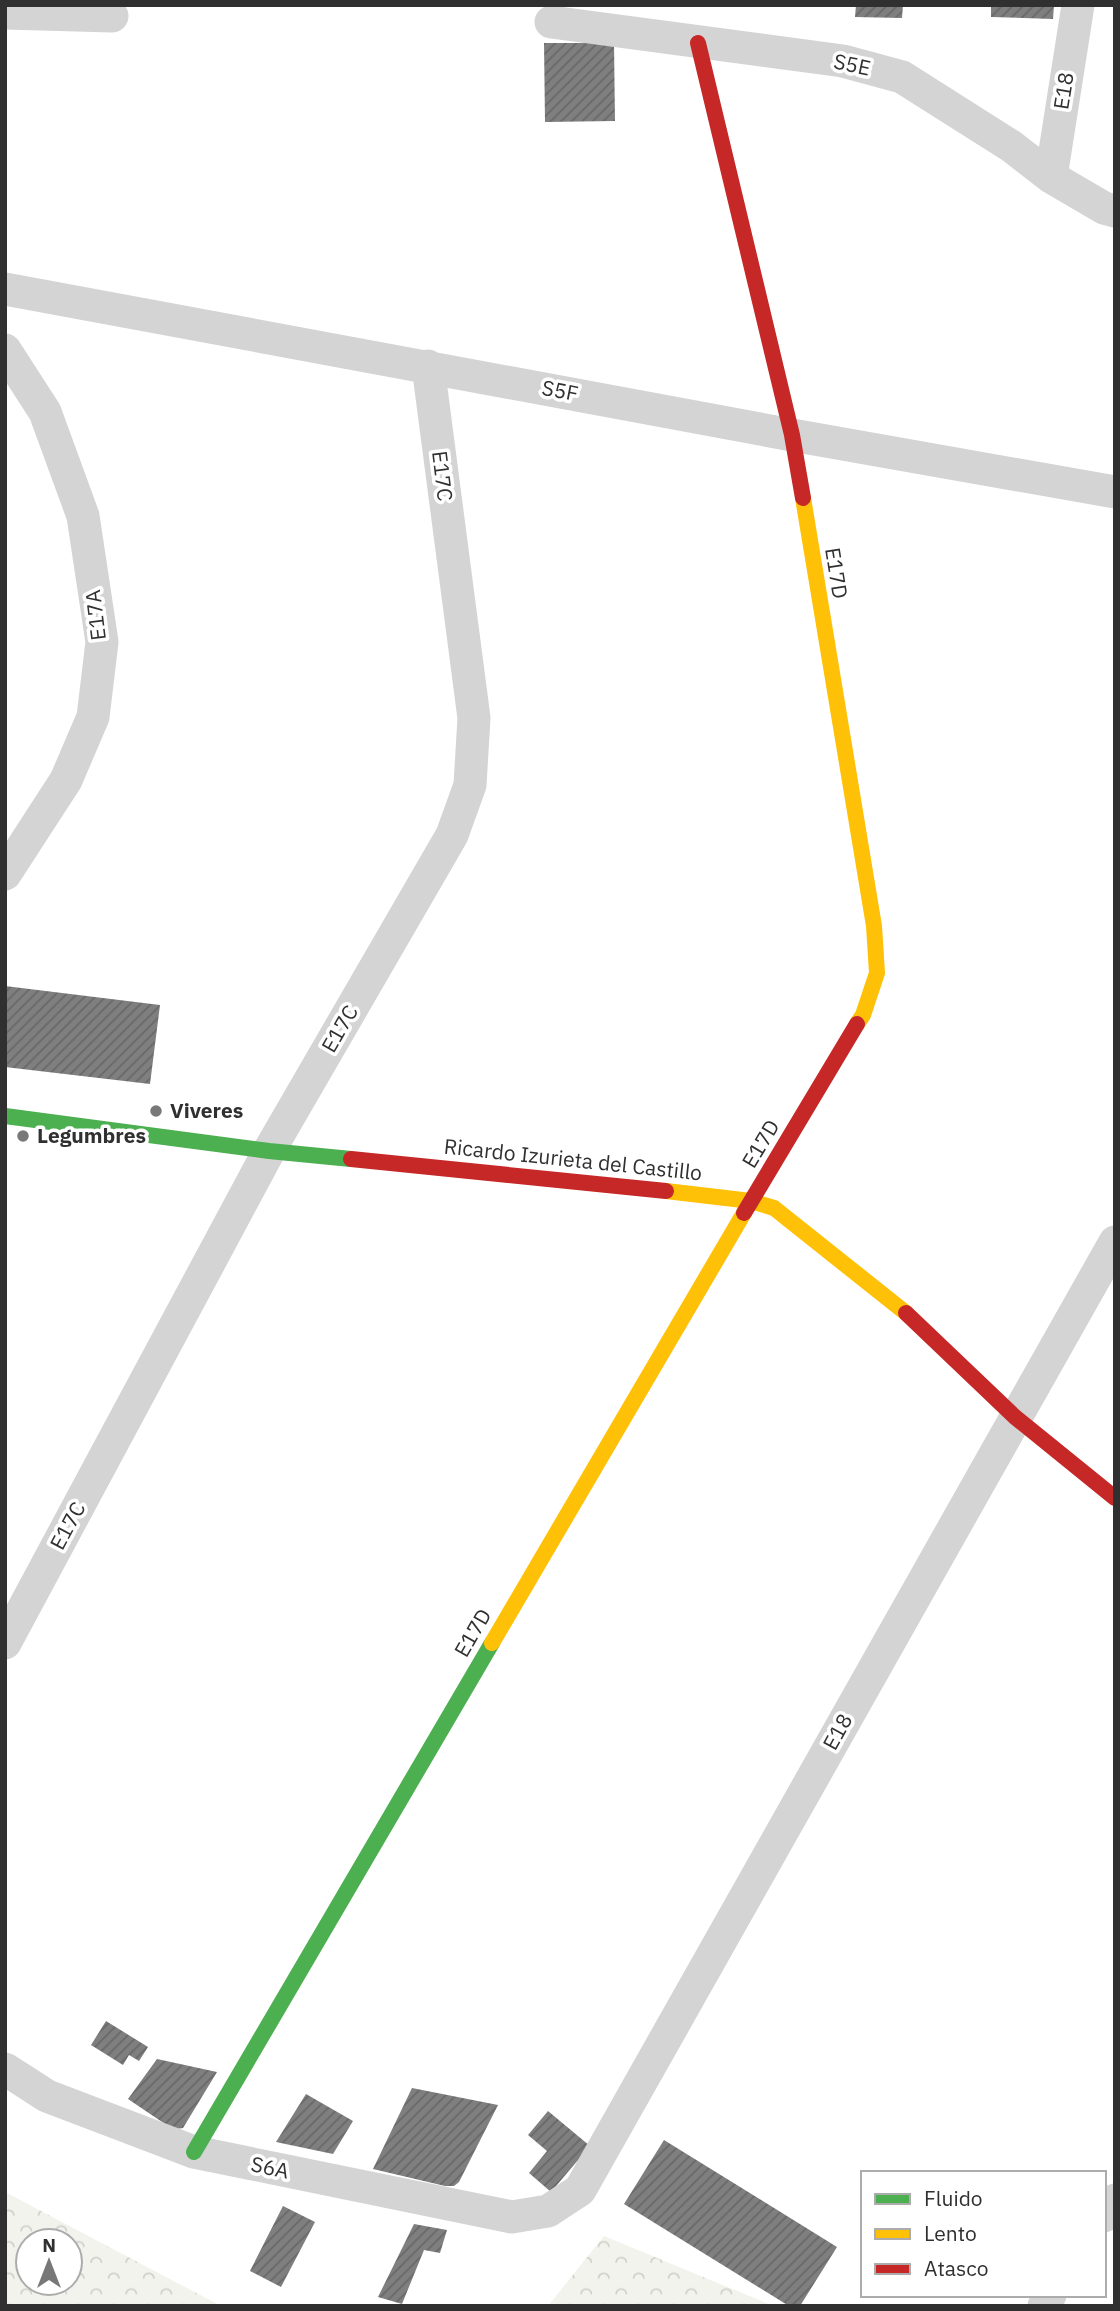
<svg xmlns="http://www.w3.org/2000/svg" width="1120" height="2311" viewBox="0 0 1120 2311" font-family="'IBM Plex Sans',sans-serif">
<style>
.forest{fill:url(#forest-crowns);fill-rule:evenodd}
.building{fill:url(#building-hatch)}
.lines{fill:none;stroke-linecap:round;stroke-linejoin:round}
.street{stroke:#d4d4d4;stroke-width:33}
.fast{stroke:#4caf50;stroke-width:16}
.slow{stroke:#ffc107;stroke-width:16}
.jam{stroke:#c62828;stroke-width:16}
.poi-dot{fill:#787878;stroke:#fff;stroke-width:2.5}
.labels{text-anchor:middle;stroke-width:7;stroke-linejoin:round;paint-order:stroke}
.street-label{font-size:21px;fill:#303030;stroke:#fff}
.poi-label{font-size:21px;font-weight:bold;fill:#303030;stroke:#fff;text-anchor:start}
</style>
<defs>
<pattern id="forest-crowns" width="20" height="18" patternUnits="userSpaceOnUse" patternTransform="scale(1.75)"><rect width="20" height="18" fill="#f1f3ec"/><path d="M2 6a3 3 0 1 1 6 0M12 15a3 3 0 1 1 6 0" fill="none" stroke="#cfd1cb"/></pattern>
<pattern id="building-hatch" width="6" height="6" patternUnits="userSpaceOnUse" patternTransform="scale(1.75)"><rect width="6" height="6" fill="#7f7f7f"/><path d="M-1 1l2-2M0 6l6-6M5 7l2-2" fill="none" stroke="#686868"/></pattern>
</defs>
<rect width="100%" height="100%" fill="#fff"/>
<!-- forest -->
<path class="forest" d="M5 2192 221 2306H5ZM28 2241H70V2283H28Z
M604 2236 771 2305V2306H548Z"/>
<!-- building -->
<path class="building" d="M856 5H903L902 18 855 17Z
M991 5H1054L1053 19 991 17Z
M544 43H614L615 121 545 122Z
M5 986 160 1005 150 1084 5 1067Z
M106 2021 148 2047 139 2061 129 2055 123 2065 91 2045Z
M157 2059 217 2072 183 2128 176 2129 168 2126 128 2099Z
M412 2088 498 2105 459 2182 454 2186H445L373 2169Z
M306 2094 353 2121 333 2154 276 2142Z
M548 2111 590 2146 551 2192 529 2173 547 2151 528 2135Z
M664 2140 837 2247 800 2306H789L624 2204Z
M283 2206 315 2222 281 2287 250 2271Z
M414 2224 447 2230 440 2253 424 2250 402 2304 378 2297Z"/>
<g class="lines">
<!-- street -->
<path class="street" d="M5 13 112 16
M551 22 843 61 902 77 1011 146 1051 177 1104 208 1115 211
M1051 177 1078 5
M5 289 792 435 1115 492
M5 350 45 412 83 516 102 642 93 717 66 780 5 874
M5 1643 269 1151 452 835 470 785 474 718 428 366
M5 2069 47 2096 194 2152 512 2217 548 2211 580 2190 1115 1242
M1104 2216 1115 2200
M1044 2306 1050 2295"/>
<!-- fast -->
<path class="fast" d="M5 1116 269 1151 351 1159
M194 2152 492 1643"/>
<!-- slow -->
<path class="slow" d="M803 498 874 926 877 973 863 1015 857 1024
M666 1191 751 1201 774 1208 906 1313
M492 1643 744 1213"/>
<!-- jam -->
<path class="jam" d="M698 43 792 435 803 498
M351 1159 666 1191
M744 1213 857 1024
M906 1313 1015 1417 1115 1498"/>
</g>
<!-- markers -->
<g class="poi-dot">
<circle cx="156" cy="1111" r="7"/>
<circle cx="23" cy="1136" r="7"/>
</g>
<g class="labels">
<!-- street labels -->
<g class="street-label">
<text transform="translate(852 65) rotate(12)" y="7">S5E</text>
<text transform="translate(1064 91) rotate(-81)" y="7">E18</text>
<text transform="translate(560 391) rotate(11)" y="7">S5F</text>
<text transform="translate(442 476) rotate(83)" y="7">E17C</text>
<text transform="translate(836 573) rotate(81)" y="7">E17D</text>
<text transform="translate(96 615) rotate(-97)" y="7">E17A</text>
<text transform="translate(340 1029) rotate(-60)" y="7">E17C</text>
<text transform="translate(761 1144) rotate(-59)" y="7">E17D</text>
<text transform="translate(573 1160) rotate(6)" y="7">Ricardo Izurieta del Castillo</text>
<text transform="translate(68 1526) rotate(-62)" y="7">E17C</text>
<text transform="translate(473 1633) rotate(-60)" y="7">E17D</text>
<text transform="translate(838 1732) rotate(-61)" y="7">E18</text>
<text transform="translate(270 2168) rotate(12)" y="7">S6A</text>
</g>
<!-- poi labels -->
<g class="poi-label">
<text x="170" y="1118">Viveres</text>
<text x="37" y="1143">Legumbres</text>
</g>
</g>
<!-- border -->
<rect width="1120" height="2311" fill="none" stroke="#303030" stroke-width="14"/>
<!-- legend -->
<rect x="861" y="2171" width="245" height="126" fill="#ffffff" stroke="#acacac" stroke-width="2"/>
<rect x="875" y="2194" width="35" height="10" fill="#4caf50" stroke="#acacac" stroke-width="2"/>
<text x="924" y="2206" font-size="21" fill="#303030">Fluido</text>
<rect x="875" y="2229" width="35" height="10" fill="#ffc107" stroke="#acacac" stroke-width="2"/>
<text x="924" y="2241" font-size="21" fill="#303030">Lento</text>
<rect x="875" y="2264" width="35" height="10" fill="#c62828" stroke="#acacac" stroke-width="2"/>
<text x="924" y="2276" font-size="21" fill="#303030">Atasco</text>
<!-- north arrow -->
<g transform="translate(49 2262)"><circle r="33" fill="#ffffff" stroke="#acacac" stroke-width="2"/>
<path d="M0-5L12 26L0 18L-12 26Z" fill="#787878"/>
<text y="-10" font-size="19" font-weight="bold" text-anchor="middle" fill="#303030">N</text>
</g>
</svg>
